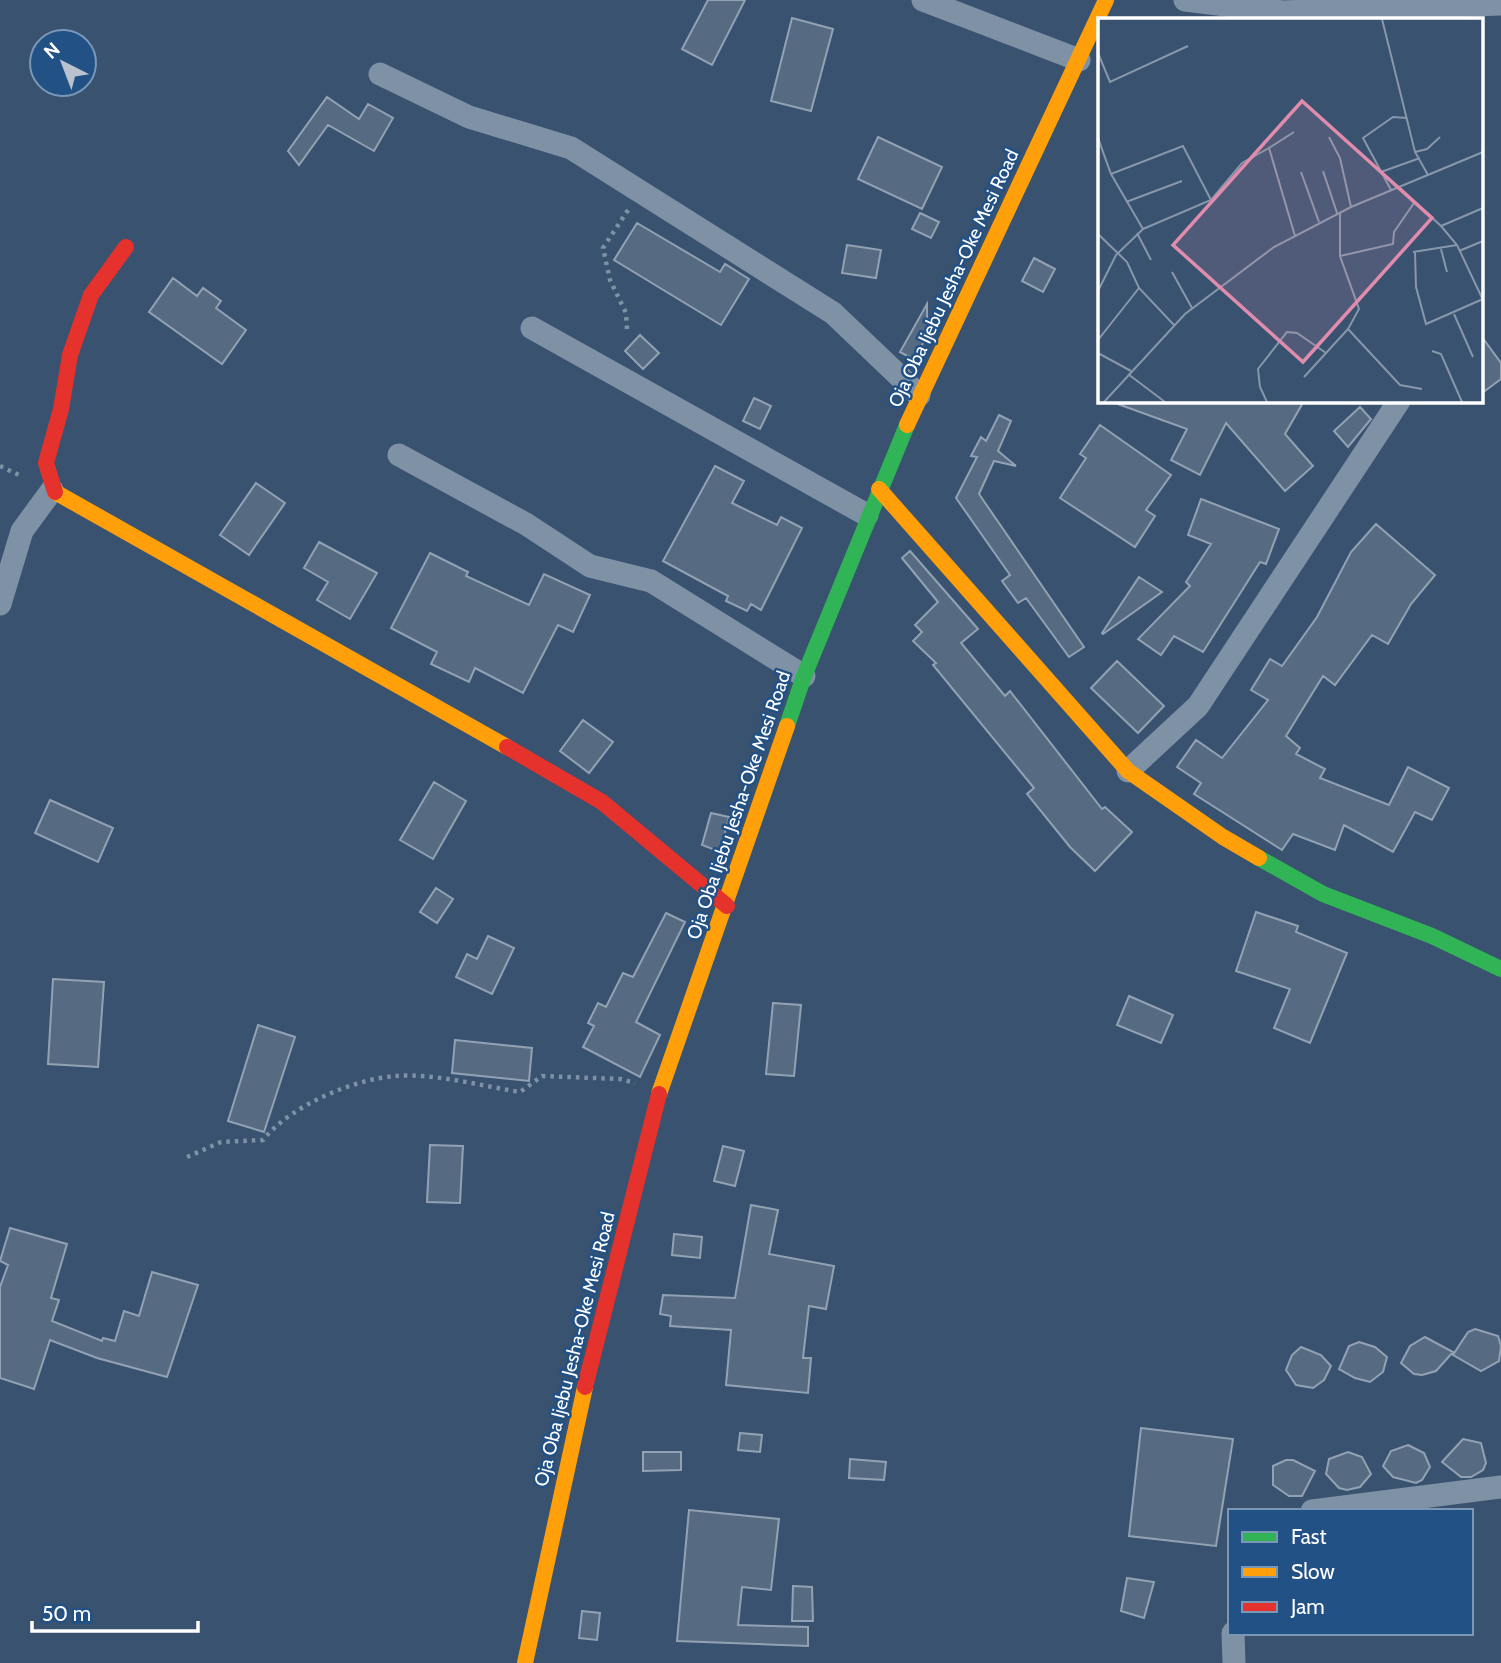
<svg xmlns="http://www.w3.org/2000/svg" width="1501" height="1663" viewBox="0 0 1501 1663" font-family="Cabin,sans-serif">
<style>
.building{fill:#566b82;stroke:#93a2b3;stroke-width:2}
.lines{fill:none;stroke-linecap:round;stroke-linejoin:round}
.path{stroke:#7f91a5;stroke-width:4.5;stroke-dasharray:3.5 5;stroke-linecap:butt}
.street{stroke:#7f91a5;stroke-width:23}
.fast{stroke:#30b455;stroke-width:16}
.slow{stroke:#ff9f0a;stroke-width:16}
.jam{stroke:#e5322d;stroke-width:16}
.labels{text-anchor:middle;stroke-width:5;stroke-linejoin:round;paint-order:stroke}
.street-label{font-size:19px;fill:#fff;stroke:#225186}
.inset-road{fill:none;stroke:#8897a9;stroke-width:2}
.view{fill:#e08cad;fill-opacity:0.15;stroke:#e08cad;stroke-width:3.5}
.inset-edge{fill:none;stroke:#fff;stroke-width:3.5}
</style>
<rect width="100%" height="100%" fill="#385270"/>
<!-- building -->
<path class="building" d="M708 0H745L712 65 682 49Z
M792 18 833 29 811 111 771 101Z
M327 97 359 119 368 104 393 118 374 151 328 125 299 165 288 151Z
M878 137 942 167 922 209 858 179Z
M920 213 939 222 931 238 912 229Z
M637 223 720 272 725 264 749 279 721 325 614 260Z
M847 245 881 250 876 278 842 273Z
M1034 258 1055 269 1043 292 1022 281Z
M173 278 197 296 203 288 221 301 216 308 246 330 222 364 149 312Z
M927 304V318L933 322 915 360 900 352Z
M640 335 659 353 643 369 625 351Z
M1482 337 1501 363V379L1482 393Z
M754 398 771 406 760 429 743 421Z
M1115 401H1304L1285 434 1313 466 1285 491 1226 423 1200 475 1171 460 1187 429 1115 403Z
M1360 407 1371 419 1348 447 1334 431Z
M999 415 1011 421 998 451 1016 466 994 461 979 494 1084 647 1069 657 1026 598 1018 603 1002 581 1010 575 956 498 977 457 971 456 981 437 986 441Z
M1100 425 1171 475 1146 510 1155 516 1135 547 1060 498 1086 458 1080 454Z
M715 466 744 481 732 503 777 525 781 517 802 528 761 610 751 604 747 611 726 601 728 596 663 561Z
M256 483 285 503 249 555 220 535Z
M1201 499 1279 529 1266 564 1260 562 1203 652 1174 636 1161 655 1138 639 1190 586 1186 582 1211 544 1188 535Z
M1376 524 1435 575 1411 604 1388 644 1372 635 1335 685 1323 676 1286 736 1300 748 1296 754 1325 769 1320 778 1389 805 1408 767 1449 788 1432 820 1415 812 1393 852 1344 825 1335 850 1293 834 1282 850 1194 794 1201 783 1177 767 1196 740 1222 758 1268 700 1251 690 1270 659 1282 666 1317 617 1351 552Z
M319 542 377 573 350 619 317 600 328 582 304 568Z
M910 551 978 629 961 643 1005 696 1010 691 1102 809 1105 807 1132 832 1095 871 1070 847 1027 794 1034 788 933 665 936 663 913 641 922 632 915 625 938 602 902 558Z
M430 553 468 572 466 576 529 605 544 574 590 595 573 632 558 625 523 693 475 668 469 682 431 664 437 652 391 628Z
M1139 577 1162 592 1103 634 1102 633Z
M1117 661 1164 706 1138 733 1091 688Z
M583 720 613 742 589 773 560 751Z
M434 782 466 801 433 859 400 840Z
M50 800 113 828 98 862 35 833Z
M711 813 729 817 720 852 702 845Z
M436 888 453 899 437 923 420 912Z
M1256 912 1298 926 1296 932 1347 953 1310 1043 1274 1028 1290 989 1236 971Z
M666 913 685 922 636 1022 660 1035 640 1077 583 1047 594 1026 588 1023 598 1003 606 1007 623 973 633 977Z
M488 936 514 948 492 994 456 977 467 954 477 959Z
M53 979 104 982 98 1067 48 1064Z
M1129 996 1173 1015 1161 1043 1117 1025Z
M773 1003 801 1005 794 1076 766 1074Z
M258 1025 295 1037 264 1132 228 1121Z
M455 1040 532 1048 529 1081 452 1073Z
M430 1145 463 1146 460 1203 427 1202Z
M723 1146 744 1151 735 1186 714 1181Z
M751 1205 778 1210 769 1254 834 1266 826 1309 809 1306 803 1358H811L808 1393 726 1385 731 1330 670 1326 671 1316 660 1314 663 1295 735 1298Z
M10 1228 67 1244 51 1298 59 1300 52 1321 102 1341 103 1338 115 1341 124 1311 139 1316 152 1272 198 1285 167 1377 97 1358 50 1340 34 1389 0 1378V1287L8 1265 0 1261Z
M674 1234 702 1237 700 1258 672 1255Z
M1475 1329 1498 1336 1501 1346 1499 1361 1481 1371 1453 1355 1468 1332Z
M1425 1337 1453 1352 1436 1371 1422 1375 1414 1374 1401 1363 1410 1346Z
M1359 1342 1375 1347 1387 1357 1383 1372 1370 1382 1355 1378 1339 1369 1349 1346Z
M1301 1347 1321 1355 1331 1366 1324 1380 1313 1388 1296 1385 1286 1370 1292 1355Z
M1141 1428 1233 1439 1216 1546 1129 1536Z
M740 1433 762 1435 760 1452 738 1450Z
M1463 1439 1481 1443 1486 1463 1483 1470 1471 1477H1461L1442 1462Z
M1408 1445 1424 1453 1430 1467 1422 1480 1416 1483 1393 1477 1383 1466 1391 1451Z
M643 1452H681V1470L643 1471Z
M1348 1452 1362 1457 1371 1474 1360 1487 1347 1490 1339 1488 1326 1474 1329 1459Z
M850 1459 886 1462 884 1480 849 1478Z
M1286 1460H1293L1315 1471 1302 1496H1289L1273 1485V1466Z
M689 1510 779 1519 771 1590 742 1587 738 1625 808 1627V1646L677 1641Z
M1127 1578 1154 1582 1144 1618 1121 1611Z
M793 1586 812 1587 813 1621H792Z
M582 1611 600 1613 597 1640 579 1638Z"/>
<g class="lines">
<!-- path -->
<path class="path" d="M627 329 626 313 610 280 603 248 630 207
M0 466 23 477
M187 1157 221 1142 263 1140C290 1106 353 1079 396 1076 434 1073 482 1086 520 1092L542 1076 620 1079 635 1083"/>
<!-- street -->
<path class="street" d="M923 0 1079 60
M1185 0 1283 12 1501 4
M380 74 469 117 571 148 833 313 919 395
M532 328 867 515
M399 455 526 524 590 566 651 581 804 676
M0 604 22 531 52 490
M1128 771 1198 706 1399 401
M1312 1511 1501 1487
M1233 1633 1234 1663"/>
<!-- fast -->
<path class="fast" d="M787 726 804 676 907 425
M1259 858 1323 894 1432 936 1501 969"/>
<!-- slow -->
<path class="slow" d="M907 425 1106 0
M879 489 1128 771 1223 837 1259 858
M55 492 507 747
M659 1094 787 726
M525 1663 585 1387"/>
<!-- jam -->
<path class="jam" d="M55 492 46 463 61 409 70 355 91 295 126 247
M507 747 602 802 727 906
M585 1387 659 1094"/>
</g>
<g class="labels">
<!-- street labels -->
<g class="street-label">
<text transform="translate(953 278) rotate(-65)" y="7">Oja Oba Ijebu Jesha-Oke Mesi Road</text>
<text transform="translate(738 805) rotate(-71)" y="7">Oja Oba Ijebu Jesha-Oke Mesi Road</text>
<text transform="translate(574 1349) rotate(-76)" y="7">Oja Oba Ijebu Jesha-Oke Mesi Road</text>
</g>
</g>
<!-- overview -->
<g transform="translate(1098 18)">
<rect width="385" height="385" fill="#385270"/>
<path class="inset-road" d="M284 1 317 134 330 157M0 35 12 64 90 28M196 114 171 130 197 218M231 119 242 140 253 189M0 120 13 156 45 211 18 237 0 273M317 134 329 131 342 119M225 153 239 195M203 154 221 204M283 154 322 140M13 156 85 128 113 182M301 169 343 208 385 190M293 172 265 120 295 99 309 100M28 184 84 163M242 195V238L261 291 250 311 302 367 324 371M343 208 359 227 385 282M45 211 113 182 144 145 171 130M39 215 53 242M0 216 29 244 41 270 76 307M343 231 349 254M361 233 385 223M315 234 359 227M317 234 318 269 328 306 385 281M242 238 295 226 296 214 316 185M74 254 94 290M356 296 375 339M0 322 41 270M334 333 343 336 364 384M0 335 33 353M30 356 67 384M206 359 250 311M6 384 87 296 176 229 253 189 385 134M169 384 162 369 160 351 189 314 199 315 228 335"/>
<path class="view" d="M204 83 334 200 205 344 75 227Z"/>
<rect width="385" height="385" class="inset-edge"/>
</g>
<!-- legend -->
<rect x="1228" y="1509" width="245" height="126" fill="#225186" stroke="#7a97b6" stroke-width="2"/>
<rect x="1242" y="1532" width="35" height="10" fill="#30b455" stroke="#7a97b6" stroke-width="2"/>
<text x="1291" y="1544" font-size="21" fill="#ffffff">Fast</text>
<rect x="1242" y="1567" width="35" height="10" fill="#ff9f0a" stroke="#7a97b6" stroke-width="2"/>
<text x="1291" y="1579" font-size="21" fill="#ffffff">Slow</text>
<rect x="1242" y="1602" width="35" height="10" fill="#e5322d" stroke="#7a97b6" stroke-width="2"/>
<text x="1291" y="1614" font-size="21" fill="#ffffff">Jam</text>
<!-- north arrow -->
<g transform="translate(63 63) rotate(318)"><circle r="33" fill="#225186" stroke="#7a97b6" stroke-width="2"/>
<path d="M0-5L12 26L0 18L-12 26Z" fill="#b9c2cd"/>
<text y="-10" font-size="19" font-weight="bold" text-anchor="middle" fill="#ffffff">N</text>
</g>
<!-- scale -->
<path d="M32 1621v10h166v-10" fill="none" stroke="#ffffff" stroke-width="3.5"/>
<text x="42" y="1621" font-size="21" fill="#ffffff" stroke="#225186" stroke-width="5" paint-order="stroke">50 m</text>
</svg>
